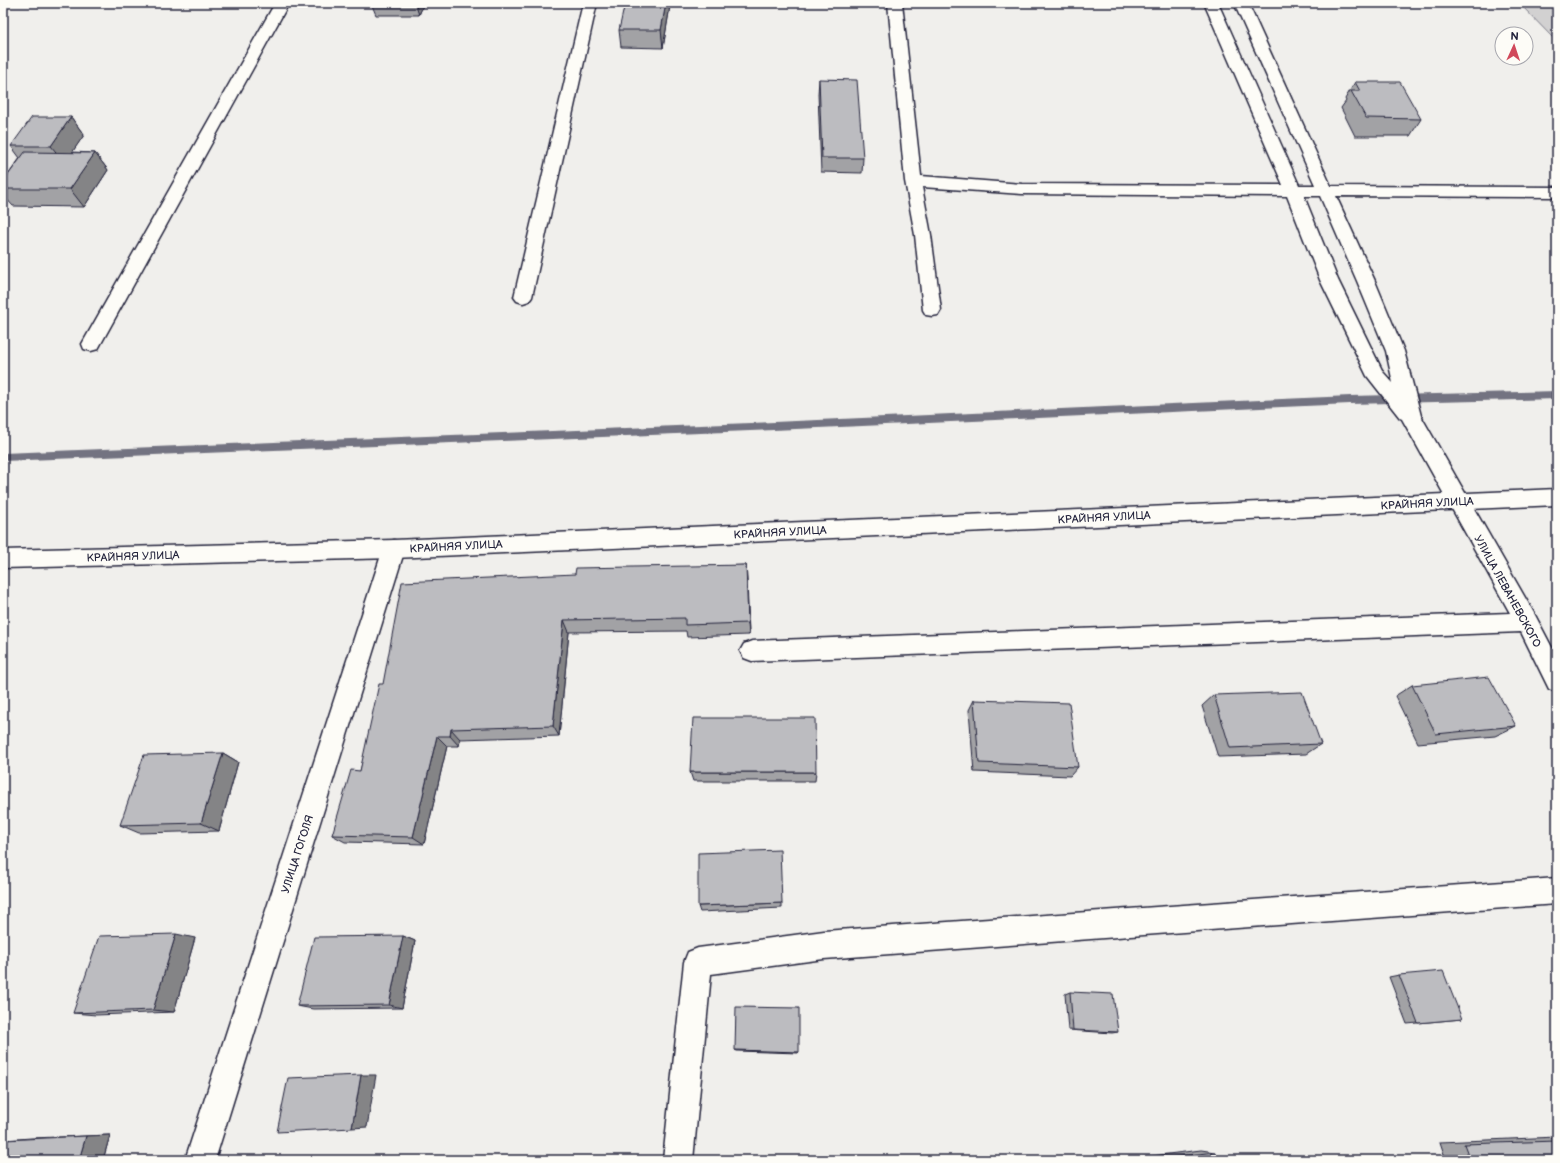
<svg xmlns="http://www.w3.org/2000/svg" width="1560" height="1163" viewBox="0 0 1560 1163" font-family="'Balsamiq Sans',sans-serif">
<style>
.green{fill:#d2d1d1;stroke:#7a7a86}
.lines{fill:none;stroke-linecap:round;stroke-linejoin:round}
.stream{fill:#737381;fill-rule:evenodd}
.minor-casing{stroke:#22223b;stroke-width:3}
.major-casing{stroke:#22223b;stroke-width:3}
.minor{fill:#fdfcf7;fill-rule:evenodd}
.major{fill:#fdfcf7;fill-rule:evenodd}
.wall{fill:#a2a2a5;stroke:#22223b}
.shaded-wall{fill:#848486;stroke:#22223b}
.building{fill:#bcbcc0;stroke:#22223b}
.labels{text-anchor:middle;stroke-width:4;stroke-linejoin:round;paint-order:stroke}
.street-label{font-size:11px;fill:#22223b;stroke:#fdfcf7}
</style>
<rect width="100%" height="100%" fill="#f0efec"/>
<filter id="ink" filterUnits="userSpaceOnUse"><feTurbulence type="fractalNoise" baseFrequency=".025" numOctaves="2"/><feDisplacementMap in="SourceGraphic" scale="8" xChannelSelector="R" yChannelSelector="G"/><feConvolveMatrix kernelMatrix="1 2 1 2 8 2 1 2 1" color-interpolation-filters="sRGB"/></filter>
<g filter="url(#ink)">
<!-- green -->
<path class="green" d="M1519 3H1557V42Z"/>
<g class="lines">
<!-- stream -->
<path class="stream" d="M1557 391V399L1350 404 750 431 3 461V453L750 423 1350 396Z"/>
<!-- minor casing -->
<g class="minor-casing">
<path id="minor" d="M275 3H289L98 349 91 351 84 349 82 344Z
M583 3H597L532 297 529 301 523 303 517 301 514 297Z
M888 3H902L921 176 1022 184 1283 185 1204 3H1218L1299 185H1315L1234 3H1248L1331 186 1557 187V197L1336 196 1375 281 1404 351 1421 416 1535 615 1557 657V692L1549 689 1521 632 752 661 744 658 740 651 744 644 752 641 1510 613 1402 419 1400 418 1367 376 1320 280 1287 196 1022 194 922 187 931 235 941 310 938 315 932 316 926 315 923 310 915 235 905 181ZM1304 196H1320L1357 281 1386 351 1393 383 1383 372 1338 280Z
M394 540 402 543 405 549 215 1160H185L383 549 386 543Z
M1557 878V904L824 959 711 974 693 1160H663L684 962 688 952 698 948 824 931Z"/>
</g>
<!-- major casing -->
<g class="major-casing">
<path id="major" d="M1557 489V505L394 558 3 568V550L394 540Z"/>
</g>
<!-- minor -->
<use href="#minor" class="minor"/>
<!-- major -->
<use href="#major" class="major"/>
</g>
<!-- wall -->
<path class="wall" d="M371 3H424L419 15H376Z
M670 6 663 48 621 47 619 30Z
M819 79 863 158 862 173 821 172 818 94Z
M1355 82 1421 119 1410 136H1355L1341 108 1346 101 1345 99Z
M71 117 84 135 72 152 95 153 108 170 84 207 13 206 3 195V182L20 158 11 146Z
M746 565 749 635 687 637 686 631 569 632 559 736 460 739 459 746H447L424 844 345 842 332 835 360 771 383 684 575 574Z
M1412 685 1516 726 1495 736 1418 743 1395 696Z
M1214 695 1321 744 1306 754 1218 757 1202 706Z
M974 700 1078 767 1070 776 974 772 969 710Z
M223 753 238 762 219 831 139 833 120 825Z
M690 772H816L815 781H693Z
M782 903V908L700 912 698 906Z
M403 936 415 941 402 1008 313 1009 297 1006Z
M195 938 174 1012 96 1015 73 1013Z
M1399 975 1462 1019 1407 1024 1389 977Z
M1070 992 1118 1032 1112 1033 1068 1030 1065 994Z
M735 1050 799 1052 798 1053 737 1051Z
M110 1135 103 1160H3L4 1140 31 1138Z
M1557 1137V1160H1446L1440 1142Z
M1201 1150 1215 1152 1217 1160H1119Z"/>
<!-- shaded-wall -->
<path class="shaded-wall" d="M415 3H424L419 15Z
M666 3H670V6L663 48 661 30Z
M71 117 84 135 65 163 51 146Z
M95 153 108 170 84 207 70 189Z
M746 565 747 578 749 635 748 623Z
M564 620 569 632 559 736 553 726Z
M451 729 460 739 459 746 450 736Z
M437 736 447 746 424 844 413 837Z
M223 753 238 762 219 831 201 823Z
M176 934 195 938 174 1012 153 1010Z
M403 936 415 941 402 1008 389 1005Z
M361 1075H376L367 1127 352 1128Z
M110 1135 103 1160H79L86 1136Z"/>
<!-- building -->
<path class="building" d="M625 3H666L661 30H619Z
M819 79 857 80 863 158H822Z
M1355 82H1400L1421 119 1366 118 1351 91H1360Z
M32 117H71L51 146H11Z
M25 152 95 153 70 189H3V182Z
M746 565 748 623 685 625V618L564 620 553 726 451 729 450 736H437L413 837 332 835 351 770 360 771 379 684H383L402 582 575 574 576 568Z
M1489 677 1516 726 1436 734 1412 685Z
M1302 692 1321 744 1230 748 1214 695Z
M974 700 1069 703 1078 767 979 763Z
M693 718H815L816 772H690Z
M223 753 201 823 120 825 144 755Z
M780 850 782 903 698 906V853Z
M176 934 153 1010 73 1013 99 936Z
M403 936 389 1005 297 1006 314 937Z
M1443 971 1462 1019 1418 1023 1399 975Z
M1070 992 1113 994 1118 1032 1073 1030Z
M736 1007 799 1008V1052L735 1050Z
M361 1075 352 1128 277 1132 288 1078Z
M86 1136 79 1160H3V1143L4 1140Z
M1557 1141V1160H1470L1464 1144Z
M1215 1152 1217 1160H1152Z"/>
</g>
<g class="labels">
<!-- street labels -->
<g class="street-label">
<text transform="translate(1427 503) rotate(-3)" y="4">КРАЙНЯЯ УЛИЦА</text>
<text transform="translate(1104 517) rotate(-3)" y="4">КРАЙНЯЯ УЛИЦА</text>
<text transform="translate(780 532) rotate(-3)" y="4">КРАЙНЯЯ УЛИЦА</text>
<text transform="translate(456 546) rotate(-3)" y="4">КРАЙНЯЯ УЛИЦА</text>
<text transform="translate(133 556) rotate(-2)" y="4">КРАЙНЯЯ УЛИЦА</text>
<text transform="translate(1508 591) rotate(61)" y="4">УЛИЦА ЛЕВАНЕВСКОГО</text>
<text transform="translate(297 854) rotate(-72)" y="4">УЛИЦА ГОГОЛЯ</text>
</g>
</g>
<!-- margin -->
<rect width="1560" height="1163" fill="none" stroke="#fdfcf7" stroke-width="16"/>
<rect x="8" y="8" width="1544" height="1147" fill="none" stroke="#22223b" stroke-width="1.5" filter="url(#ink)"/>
<!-- north arrow -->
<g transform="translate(1514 46) rotate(3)"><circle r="19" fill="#fdfcf7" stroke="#a5a5ac"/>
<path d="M0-3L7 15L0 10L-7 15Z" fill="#d1495b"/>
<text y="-6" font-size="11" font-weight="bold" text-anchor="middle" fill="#22223b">N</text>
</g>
</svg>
